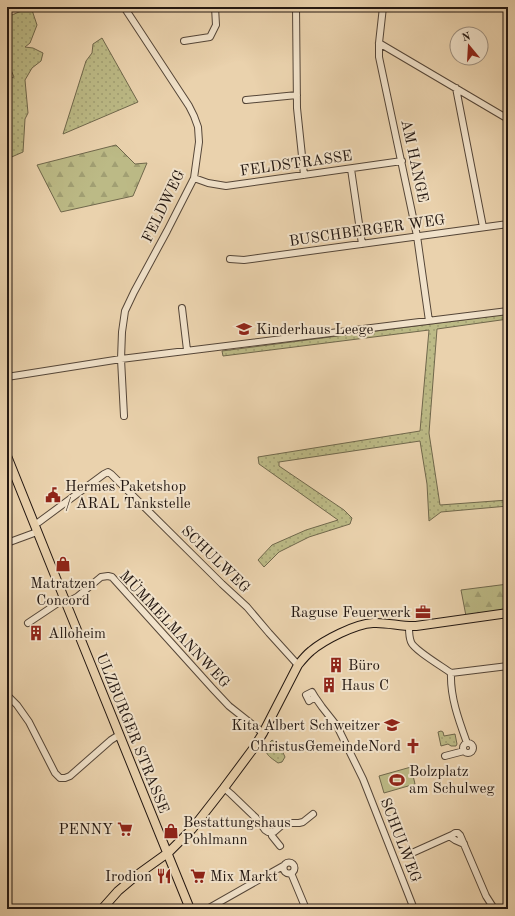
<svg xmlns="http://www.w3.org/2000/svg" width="515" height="916" viewBox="0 0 515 916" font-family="'Old Standard TT',serif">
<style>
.grass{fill:url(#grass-dots);stroke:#70684c}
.forest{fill:url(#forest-firs);stroke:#70684c}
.pitch{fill:#bcba86;stroke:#70684c}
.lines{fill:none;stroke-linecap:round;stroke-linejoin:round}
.minor-casing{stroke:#554638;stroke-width:8}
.major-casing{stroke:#231711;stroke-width:10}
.minor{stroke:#f1e2ca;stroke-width:6}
.major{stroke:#ead2ad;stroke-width:8}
.labels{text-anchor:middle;stroke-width:4;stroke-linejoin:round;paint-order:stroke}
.street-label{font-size:15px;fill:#231711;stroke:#f1e2ca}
.poi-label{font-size:15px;fill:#231711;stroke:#f1e2ca;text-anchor:start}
</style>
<defs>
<pattern id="grass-dots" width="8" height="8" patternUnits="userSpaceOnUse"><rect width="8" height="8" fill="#bcba86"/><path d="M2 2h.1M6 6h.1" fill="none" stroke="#a19f73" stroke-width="1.8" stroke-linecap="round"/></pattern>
<pattern id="forest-firs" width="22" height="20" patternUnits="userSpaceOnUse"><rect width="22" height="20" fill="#bcba86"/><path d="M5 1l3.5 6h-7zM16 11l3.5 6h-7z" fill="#a19f73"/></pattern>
</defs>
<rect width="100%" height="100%" fill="#ead2ad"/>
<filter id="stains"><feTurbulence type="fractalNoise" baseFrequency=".005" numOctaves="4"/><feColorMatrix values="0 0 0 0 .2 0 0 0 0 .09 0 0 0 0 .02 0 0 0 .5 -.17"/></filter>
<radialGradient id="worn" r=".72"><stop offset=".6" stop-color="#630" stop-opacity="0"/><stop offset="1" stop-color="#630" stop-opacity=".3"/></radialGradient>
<!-- grass -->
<path class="grass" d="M31 7 37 25 30 43 25 47 33 48 43 53 41 61 32 68 25 80 28 113 25 119 23 152 7 159V17Z
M102 38 138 102 63 134 86 61 92 53 93 44Z
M508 314V319L437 329 429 433 440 505 508 500V506L441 512 429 521 427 484 420 441 279 462V466L344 510 352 518 350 524 309 537 279 552 264 567 258 560 272 545 306 530 338 520 259 464 258 457 420 431 429 330 223 356 222 351Z
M441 731 443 732 444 736 455 734 457 744 456 746H451L448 744 441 746 438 732Z
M272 740 280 746 285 757 282 762 278 763C267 755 261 752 272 740Z"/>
<!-- forest -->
<path class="forest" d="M116 145 135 164 147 163 133 196 61 212 37 165Z
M508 584V610L466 616 461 590Z"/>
<!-- pitch -->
<path class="pitch" d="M7 61 14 77 7 80Z
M411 767 415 784 384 793 379 776Z"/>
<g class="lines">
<!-- minor casing -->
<g class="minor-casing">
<path id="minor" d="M296 7 297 108 304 175
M383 7 379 43V57L417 236 429 321
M184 41 210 37 216 25 215 7
M379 43 508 119
M456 88 483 227
M246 100 297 95
M351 169 362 244
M194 178 208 183 226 186 402 161
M230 259 244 260 508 224
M182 308 187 350
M7 377 121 359 508 311
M124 416 121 359 122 332 125 311 134 292 167 231 194 178 199 142 198 127 194 116 189 106 124 7
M35 524 39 522 104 474 108 472 111 474 222 584 247 607 269 633 298 665
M7 543 37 532
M66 603 77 597 101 577 108 576 112 577 213 689 229 706 263 733
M28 623 64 599
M409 627C409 632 409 637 411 642 414 650 443 667 451 673L508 666
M451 673C450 697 459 721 467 743
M312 692 315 697 309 701 306 695Z
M7 695 17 705 29 722 55 773 60 778H65L70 776 111 740 119 735
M315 697 322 707 337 726 363 779 414 909
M463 748a5 5 0 1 1 10 0a5 5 0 1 1-10 0Z
M445 756 464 751
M224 788 231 794 256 818 260 823 265 830 268 832H274L282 825 289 823H299L303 822 313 814
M271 832 272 836 280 846
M464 844 455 840 452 838V835L455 833H458L460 835 486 896 493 907 497 909
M412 853 452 835
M283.5 868a5.5 5.5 0 1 1 11 0a5.5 5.5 0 1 1-11 0Z
M291 873 306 909
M209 908 283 866"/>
</g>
<!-- major casing -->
<g class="major-casing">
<path id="major" d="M7 456 66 603 190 909
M102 909 118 891 137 875 169 852 192 829 224 788 253 749 263 733 298 665C302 660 306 655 311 651 324 640 355 624 373 623 387 622 402 627 416 626L508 613"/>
</g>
<!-- minor -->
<use href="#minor" class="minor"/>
<!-- major -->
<use href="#major" class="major"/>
</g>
<!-- icons -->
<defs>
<g id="school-bare" transform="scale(1.2)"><path d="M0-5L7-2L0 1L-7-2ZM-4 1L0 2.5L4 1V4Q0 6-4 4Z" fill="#8f2418" stroke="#f1e2ca" stroke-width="2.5" paint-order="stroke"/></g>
<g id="civic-bare" transform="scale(1.2)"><path d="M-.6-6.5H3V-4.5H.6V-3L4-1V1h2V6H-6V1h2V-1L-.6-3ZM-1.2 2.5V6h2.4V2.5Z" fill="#8f2418" stroke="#f1e2ca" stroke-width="2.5" paint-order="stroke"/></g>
<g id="shop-bare" transform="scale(1.2)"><path d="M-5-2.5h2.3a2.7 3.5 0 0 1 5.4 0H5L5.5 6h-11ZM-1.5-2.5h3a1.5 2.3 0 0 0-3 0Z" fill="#8f2418" stroke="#f1e2ca" stroke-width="2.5" paint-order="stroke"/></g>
<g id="office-bare" transform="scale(1.2)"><path d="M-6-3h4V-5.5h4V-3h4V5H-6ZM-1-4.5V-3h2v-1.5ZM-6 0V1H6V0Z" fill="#8f2418" stroke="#f1e2ca" stroke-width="2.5" paint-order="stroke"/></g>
<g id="building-bare" transform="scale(1.2)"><path d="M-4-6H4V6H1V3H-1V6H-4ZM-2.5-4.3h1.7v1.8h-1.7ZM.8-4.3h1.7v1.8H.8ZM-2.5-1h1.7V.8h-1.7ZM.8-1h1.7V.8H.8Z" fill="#8f2418" stroke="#f1e2ca" stroke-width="2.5" paint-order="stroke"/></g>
<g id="church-bare" transform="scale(1.2)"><path d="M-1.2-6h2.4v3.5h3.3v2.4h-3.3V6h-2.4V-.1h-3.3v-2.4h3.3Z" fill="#8f2418" stroke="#f1e2ca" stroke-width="2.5" paint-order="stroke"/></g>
<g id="stadium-bare" transform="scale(1.2)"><path d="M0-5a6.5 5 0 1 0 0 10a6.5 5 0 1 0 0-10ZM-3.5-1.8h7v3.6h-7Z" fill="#8f2418" stroke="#f1e2ca" stroke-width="2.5" paint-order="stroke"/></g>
<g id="supermarket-bare" transform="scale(1.2)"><path d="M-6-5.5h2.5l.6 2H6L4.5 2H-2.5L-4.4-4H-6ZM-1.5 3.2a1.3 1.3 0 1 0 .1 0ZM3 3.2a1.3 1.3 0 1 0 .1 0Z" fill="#8f2418" stroke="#f1e2ca" stroke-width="2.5" paint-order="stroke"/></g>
<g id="restaurant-bare" transform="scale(1.2)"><path d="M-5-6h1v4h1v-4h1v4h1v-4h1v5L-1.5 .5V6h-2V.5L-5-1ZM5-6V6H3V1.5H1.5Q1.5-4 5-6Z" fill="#8f2418" stroke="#f1e2ca" stroke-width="2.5" paint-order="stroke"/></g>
</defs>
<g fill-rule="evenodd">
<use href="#school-bare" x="244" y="329"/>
<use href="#civic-bare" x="53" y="495"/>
<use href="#shop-bare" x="63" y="564"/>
<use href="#office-bare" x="423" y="612"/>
<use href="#building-bare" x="36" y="633"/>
<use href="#building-bare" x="336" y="665"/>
<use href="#building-bare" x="329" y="685"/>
<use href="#school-bare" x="392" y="725"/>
<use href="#church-bare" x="413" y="746"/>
<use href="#stadium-bare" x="397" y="780"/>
<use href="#supermarket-bare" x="125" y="829"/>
<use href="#shop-bare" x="171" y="831"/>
<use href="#restaurant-bare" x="164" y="876"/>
<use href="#supermarket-bare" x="198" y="876"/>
</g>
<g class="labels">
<!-- street labels -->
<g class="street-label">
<text transform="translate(415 161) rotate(78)" y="5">AM HANGE</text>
<text transform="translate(296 163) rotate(-8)" y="5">FELDSTRASSE</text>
<text transform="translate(163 206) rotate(-64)" y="5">FELDWEG</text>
<text transform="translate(367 230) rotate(-8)" y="5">BUSCHBERGER WEG</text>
<text transform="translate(216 559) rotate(44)" y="5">SCHULWEG</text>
<text transform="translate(175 629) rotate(47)" y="5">MÜMMELMANNWEG</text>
<text transform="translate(133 733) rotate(68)" y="5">ULZBURGER STRASSE</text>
<text transform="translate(401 840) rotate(69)" y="5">SCHULWEG</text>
</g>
<!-- poi labels -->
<g class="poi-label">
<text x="256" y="334">Kinderhaus Leege</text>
<text x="65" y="491">Hermes Paketshop<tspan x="65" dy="17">/ ARAL Tankstelle</tspan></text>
<text x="63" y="588" text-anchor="middle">Matratzen<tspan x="63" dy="17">Concord</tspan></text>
<text x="411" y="617" text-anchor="end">Raguse Feuerwerk</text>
<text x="48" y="638">Alloheim</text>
<text x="348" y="670">Büro</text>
<text x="341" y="690">Haus C</text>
<text x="380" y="730" text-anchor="end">Kita Albert Schweitzer</text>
<text x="401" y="751" text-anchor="end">ChristusGemeindeNord</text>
<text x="409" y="776">Bolzplatz<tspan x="409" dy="17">am Schulweg</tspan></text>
<text x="183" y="827">Bestattungshaus<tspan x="183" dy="17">Pohlmann</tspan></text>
<text x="113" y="834" text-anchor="end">PENNY</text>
<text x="152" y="881" text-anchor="end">Irodion</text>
<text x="210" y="881">Mix Markt</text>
</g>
</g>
<!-- margin -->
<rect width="515" height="916" fill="none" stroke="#ead2ad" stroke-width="24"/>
<rect x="8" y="8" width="499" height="900" fill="none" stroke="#231711" stroke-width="2"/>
<rect x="12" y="12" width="491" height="892" fill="none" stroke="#231711"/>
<!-- north arrow -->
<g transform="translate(469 46) rotate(342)"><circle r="19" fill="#f1e2ca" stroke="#9f9180"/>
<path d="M0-3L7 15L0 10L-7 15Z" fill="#8f2418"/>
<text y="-6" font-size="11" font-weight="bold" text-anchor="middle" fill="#231711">N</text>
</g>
<rect width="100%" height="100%" filter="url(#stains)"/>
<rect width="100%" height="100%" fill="url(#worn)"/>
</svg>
